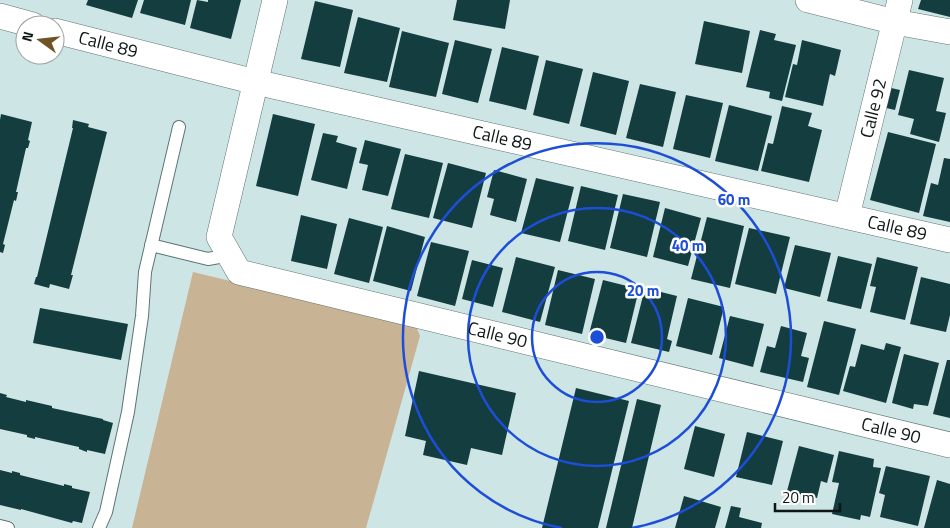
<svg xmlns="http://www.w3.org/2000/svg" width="950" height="528" viewBox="0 0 950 528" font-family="'Titillium Web',sans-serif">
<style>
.green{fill:#c8b394}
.building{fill:#133d3f}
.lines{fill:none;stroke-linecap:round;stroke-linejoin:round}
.lane-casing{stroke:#5f7374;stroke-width:14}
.street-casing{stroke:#5f7374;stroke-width:26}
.lane{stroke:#fff;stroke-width:12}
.street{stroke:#fff;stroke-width:25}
.ring{fill:none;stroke:#1d4ed8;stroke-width:2.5}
.labels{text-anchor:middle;stroke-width:5;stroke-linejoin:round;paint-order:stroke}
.street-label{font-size:18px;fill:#0e1616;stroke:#fff}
.centre{fill:#1d4ed8;stroke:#fff;stroke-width:2.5}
.ring-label{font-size:15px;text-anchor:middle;font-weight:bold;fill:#1d4ed8;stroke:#fff;stroke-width:5;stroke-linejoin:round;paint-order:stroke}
</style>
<rect width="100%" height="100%" fill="#cee5e5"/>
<!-- green -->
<path class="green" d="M193 272 416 326 420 336 366 528H132Z"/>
<!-- building -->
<path class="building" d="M88 0H138L132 18 86 5Z
M144 0H191L185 25 140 13Z
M197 0 208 2V0H241L231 39 190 28Z
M457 0H510L505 29 453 20Z
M921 0H950V17L918 9Z
M315 1 353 10 340 67 301 59Z
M358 17 400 28 387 82 344 73Z
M704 21 750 31 742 73 695 64Z
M760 30 776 34 774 40 796 45 782 101 769 98 770 92 746 87Z
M402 31 449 43 436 97 389 87Z
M455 40 492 49 478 103 442 94Z
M802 40 841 50 835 76 830 74 823 106 785 97 793 64 797 65Z
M502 47 539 56 526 110 489 101Z
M546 60 583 69 569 124 533 115Z
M909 70 944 78 936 111 946 113 939 142 910 134 914 119 898 115Z
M593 72 629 81 616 135 580 126Z
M640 84 676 92 663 147 626 138Z
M887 87 900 90 895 110 882 107Z
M686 95 723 103 710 158 673 149Z
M729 105 772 116 758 171 715 161Z
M782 106 812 113 808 126 822 130 809 182 761 171 768 143 773 144Z
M1 114 32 122 28 140 30 141 28 148H26L16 192H18L16 201 14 200 3 244 5 245 3 253 0 252V120Z
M273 114 315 124 298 196 256 186Z
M73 120 89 124 88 127 107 132 71 275H73L69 289 50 284 49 288 34 284 36 277H37L73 128H72Z
M888 132 936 144 919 213 870 200Z
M323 133 338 136 336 142 357 148 347 189 311 180Z
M365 140 401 149 388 196 362 190 368 165 359 163Z
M405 154 443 163 429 218 391 209Z
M944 158 950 159V222L923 216 931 183 938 185Z
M448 163 486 173 472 228 433 218Z
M494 170 527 179 516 222 490 215 494 199 487 197Z
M536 178 574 187 560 242 521 233Z
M581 186 618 195 605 250 568 241Z
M623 194 660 202 647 257 610 248Z
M665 208 701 218 688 266 653 257Z
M301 215 337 224 327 269 291 261Z
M707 217 744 226 730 288 691 279Z
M349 218 383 227 369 283 334 274Z
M387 226 425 237 411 291 373 281Z
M749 228 790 237 776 294 735 284Z
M431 242 469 251 455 306 417 296Z
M795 245 831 253 820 297 784 288Z
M838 256 872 264 861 309 827 301Z
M516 257 555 267 540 322 502 312Z
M877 257 918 267 905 320 870 312 876 287 870 286Z
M472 260 503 268 493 307 462 299Z
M558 270 595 279 582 334 545 325Z
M921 277 950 284V315L946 332 910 324Z
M603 280 639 289 626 343 589 334Z
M645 288 677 296 667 339 672 341 669 352 631 343Z
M688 298 724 307 712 355 676 346Z
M40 308 128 324 121 360 33 343Z
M730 316 764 324 753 367 719 358Z
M824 321 856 329 839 395 807 387Z
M781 326 807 333 801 356 809 358 803 382 760 372 767 346 775 348Z
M886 343 901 347 886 403 843 391 850 366 855 367 861 344 884 350Z
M904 354 939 363 928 406 914 404 913 409 892 403Z
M947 360H950V418L933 414Z
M419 371 516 393 502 455 471 448 467 465 423 455 426 441 405 436Z
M576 388 629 401 598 528H542Z
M0 393 7 395 6 397 26 402V400L52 406V408L103 419V420L113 423 105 454 87 450V452L79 449V447L35 437V439L27 437V435L0 429Z
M637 399 661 405 632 528H606Z
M695 426 725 434 714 477 684 469Z
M747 432 783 441 772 485 736 477Z
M799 446 834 455 827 483 821 481 817 498 787 491Z
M839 451 874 459 873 467 881 468 870 517 861 515 860 520 832 514 839 483 832 482Z
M886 466 930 476 918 526 880 517 885 495 879 493Z
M0 470 12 473V471L20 473V475L64 486V484L72 486V488L90 492 82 523 73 521 72 523 21 509V510L0 505Z
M937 480 950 484V528H924Z
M684 496 721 507 715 528H675Z
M731 506 741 508 739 517 762 523 761 528H725Z"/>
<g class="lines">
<!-- lane casing -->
<g class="lane-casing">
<path id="lane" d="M151 245 208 259 230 255
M0 526 8 528
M99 528 106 512 128 412 142 316 145 272 179 127"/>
</g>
<!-- street casing -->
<g class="street-casing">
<g id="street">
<path id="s1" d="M275 0 219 237 239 272 950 445"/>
<path d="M808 0 895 22 950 32"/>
<path d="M0 16 33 25"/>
<path id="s2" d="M55 31 255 82 950 240"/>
<path id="s3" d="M847 216 900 0"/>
</g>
</g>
<!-- lane -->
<use href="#lane" class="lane"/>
<!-- street -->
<use href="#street" class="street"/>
</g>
<!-- distance rings -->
<g class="ring">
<circle cx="597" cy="337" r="65"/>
<circle cx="597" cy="337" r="129"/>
<path d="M562 528A194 194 0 1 1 632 528"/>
</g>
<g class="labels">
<!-- street labels -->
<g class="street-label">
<text dy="6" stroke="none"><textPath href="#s2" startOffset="55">Calle 89</textPath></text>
<text dy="6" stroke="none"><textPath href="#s3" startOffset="111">Calle 92</textPath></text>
<text dy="6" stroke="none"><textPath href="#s2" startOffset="460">Calle 89</textPath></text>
<text dy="6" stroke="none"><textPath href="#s2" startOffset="865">Calle 89</textPath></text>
<text dy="6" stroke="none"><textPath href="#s1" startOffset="550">Calle 90</textPath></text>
<text dy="6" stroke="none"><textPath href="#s1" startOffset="955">Calle 90</textPath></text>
</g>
</g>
<circle cx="597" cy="337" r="8" class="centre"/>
<g class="ring-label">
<text x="734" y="205">60 m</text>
<text x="688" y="251">40 m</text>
<text x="643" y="296">20 m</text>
</g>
<!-- north arrow -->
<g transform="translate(40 40) rotate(285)"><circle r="24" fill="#ffffff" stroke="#9fa2a2"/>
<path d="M0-4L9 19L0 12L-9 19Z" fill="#6f5326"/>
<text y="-8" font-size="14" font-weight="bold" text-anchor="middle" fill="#0e1616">N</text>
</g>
<!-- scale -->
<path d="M775 503v8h65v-8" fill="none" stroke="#0e1616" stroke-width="2.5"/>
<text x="782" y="503" font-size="15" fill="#0e1616" stroke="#ffffff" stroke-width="4" paint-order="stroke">20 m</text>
</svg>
